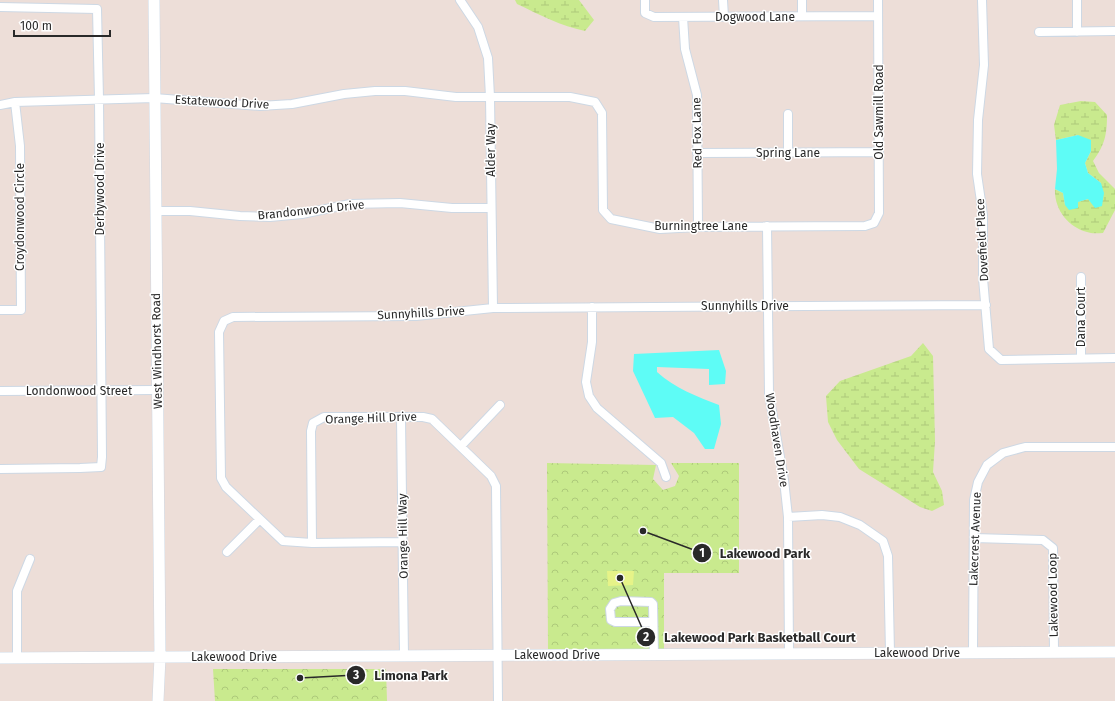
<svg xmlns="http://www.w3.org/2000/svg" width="1115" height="701" viewBox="0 0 1115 701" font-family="'Fira Sans',sans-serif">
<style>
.forest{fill:url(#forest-crowns)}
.wetland{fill:url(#wetland-marsh)}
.pitch{fill:#e6f388}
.water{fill:#5efcf6}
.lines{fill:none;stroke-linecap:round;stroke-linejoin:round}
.street-casing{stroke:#cdd8e4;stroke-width:10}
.secondary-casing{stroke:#cdd8e4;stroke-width:12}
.street{stroke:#fff;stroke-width:8}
.secondary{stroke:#fff;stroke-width:11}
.labels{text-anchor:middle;stroke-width:3;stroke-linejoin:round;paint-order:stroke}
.street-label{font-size:12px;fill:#292929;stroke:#fff}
.leader{fill:none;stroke:#292929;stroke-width:1.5}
.callout-dot{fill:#292929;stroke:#fff;stroke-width:1.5}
.mark-label{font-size:12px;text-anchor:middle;font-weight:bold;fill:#fff}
.callout-label{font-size:13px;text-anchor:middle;font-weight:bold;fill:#292929;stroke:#fff;stroke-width:3;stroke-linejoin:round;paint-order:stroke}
</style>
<defs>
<pattern id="forest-crowns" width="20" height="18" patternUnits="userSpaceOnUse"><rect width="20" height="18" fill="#c9ea8e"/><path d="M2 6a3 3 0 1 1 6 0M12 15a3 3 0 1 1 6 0" fill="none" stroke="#adc97a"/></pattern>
<pattern id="wetland-marsh" width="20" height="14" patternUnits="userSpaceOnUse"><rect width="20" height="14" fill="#c9ea8e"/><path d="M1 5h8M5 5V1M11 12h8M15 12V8" fill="none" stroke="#adc97a"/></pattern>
</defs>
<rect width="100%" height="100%" fill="#edded8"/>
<!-- forest -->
<path class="forest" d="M547 463 656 465 653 479 663 490 675 486 679 476 671 463H739V573H664V652H548Z
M213 669H386L387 701H215Z"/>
<!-- wetland -->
<path class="wetland" d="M515 0H579L594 20 585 31C561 26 540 15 517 4Z
M1081 101 1095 102 1107 115C1107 134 1105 145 1093 161L1099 173 1115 189V210L1103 233C1098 233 1092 234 1087 232 1068 227 1054 209 1055 189L1063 193 1065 205 1088 199 1101 183 1088 173 1085 163 1091 151 1078 135 1056 140 1054 125 1060 105Z
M923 343 933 356 935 441 933 472 942 491 944 505 932 511 920 507 859 469 837 440 828 422 826 396 840 381 911 356Z"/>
<!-- pitch -->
<path class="pitch" d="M607 571H634L633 585 608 586Z"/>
<!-- water -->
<path class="water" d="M1078 135 1091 140V151L1085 163 1088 173 1101 183 1104 193 1102 206 1095 208 1088 199 1078 202V208L1069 210 1065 205 1063 193 1055 189 1057 169 1056 140Z
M719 350 726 371 725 384 709 385V369L657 367V372C676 389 696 396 719 405L721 424 714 449H705L694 433 673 417 655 418 633 371 634 354Z"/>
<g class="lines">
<!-- street casing -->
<g class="street-casing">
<path id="street" d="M460 0 478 27 488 58 490 97 493 308
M645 0V13L654 17 878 16
M723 0 724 17
M802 0V16
M982 0 984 65 978 120 977 174 983 215V278L989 349 1001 360 1115 358
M1077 0V32
M0 7 97 9 99 99 102 457 101 467 80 468 0 469
M683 17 685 49 697 95 698 227
M1039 32 1115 31
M0 105 15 102 154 98 260 106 292 104 344 94 375 91H405L456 97H570L595 102 602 113 603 210 611 219 660 229 698 227 865 226 874 223 879 213 878 0
M788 114V153
M697 153 879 152
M155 211H190L240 216 270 217 302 214 350 204 400 203 452 208H491
M767 226 769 394 784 480 788 517 789 653
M592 307V342L586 382 589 396 597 408 661 463 666 477
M0 310H21L20 146 15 102
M1081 358V277
M0 391 157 390
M401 417 404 656
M461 446 500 405
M788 517 822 515 840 517 860 525 883 541 888 556 890 653
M974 538 1043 540 1053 548 1054 652
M403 542 312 543 283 541 226 487 221 478 219 332 224 321 233 317 416 316 493 308 986 305
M312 543 311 431 313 423 324 417H423L432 419 491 476 496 486 498 701
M227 552 259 520
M653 622H615L611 620 610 609 614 603 621 601 651 602 653 604 654 654
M973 652 974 500 978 482 987 465 1003 453 1025 447H1115
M17 658V591L30 559"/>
</g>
<!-- secondary casing -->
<g class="secondary-casing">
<path id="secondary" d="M154 0 160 657 158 701
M0 658 1115 652"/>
</g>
<!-- street -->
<use href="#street" class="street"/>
<!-- secondary -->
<use href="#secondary" class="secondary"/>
</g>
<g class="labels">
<!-- street labels -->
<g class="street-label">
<text x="755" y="21">Dogwood Lane</text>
<text transform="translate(222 102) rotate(3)" y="4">Estatewood Drive</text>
<text transform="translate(879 112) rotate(-90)" y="4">Old Sawmill Road</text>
<text transform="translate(697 133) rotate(-91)" y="4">Red Fox Lane</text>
<text transform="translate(491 150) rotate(-90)" y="4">Alder Way</text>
<text x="788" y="157">Spring Lane</text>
<text transform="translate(100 189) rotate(-90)" y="4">Derbywood Drive</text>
<text transform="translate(311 210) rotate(-6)" y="4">Brandonwood Drive</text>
<text transform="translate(20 217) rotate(-90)" y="4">Croydonwood Circle</text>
<text x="701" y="230">Burningtree Lane</text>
<text transform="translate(982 240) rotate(-93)" y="4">Dovefield Place</text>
<text x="745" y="310">Sunnyhills Drive</text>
<text transform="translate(421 313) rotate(-3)" y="4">Sunnyhills Drive</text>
<text transform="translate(1081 317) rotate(-90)" y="4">Dana Court</text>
<text transform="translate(157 351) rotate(-91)" y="4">West Windhorst Road</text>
<text x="79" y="395">Londonwood Street</text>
<text transform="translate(371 418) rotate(-2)" y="4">Orange Hill Drive</text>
<text transform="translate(777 440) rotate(81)" y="4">Woodhaven Drive</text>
<text transform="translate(403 536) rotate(-91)" y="4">Orange Hill Way</text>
<text transform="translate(975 539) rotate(-88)" y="4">Lakecrest Avenue</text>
<text transform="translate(1053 595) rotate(-91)" y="4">Lakewood Loop</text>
<text x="917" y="657">Lakewood Drive</text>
<text x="557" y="659">Lakewood Drive</text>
<text x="234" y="661">Lakewood Drive</text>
</g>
</g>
<!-- callouts -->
<path class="leader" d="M643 531L702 553M620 578L646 637M300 678L356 675"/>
<g class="callout-dot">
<circle cx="643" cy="531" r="4"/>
<circle cx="620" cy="578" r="4"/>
<circle cx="300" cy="678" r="4"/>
<circle cx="702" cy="553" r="10"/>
<circle cx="646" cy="637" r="10"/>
<circle cx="356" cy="675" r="10"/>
</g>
<g class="mark-label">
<text x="702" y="557">1</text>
<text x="646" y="641">2</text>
<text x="356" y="679">3</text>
</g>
<g class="callout-label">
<text x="765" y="558">Lakewood Park</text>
<text x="760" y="642">Lakewood Park Basketball Court</text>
<text x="411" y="680">Limona Park</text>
</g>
<!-- scale -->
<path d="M14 30v6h96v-6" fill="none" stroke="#292929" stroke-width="2"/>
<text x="20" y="30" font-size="12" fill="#292929" stroke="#ffffff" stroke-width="3" paint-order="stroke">100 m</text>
</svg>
